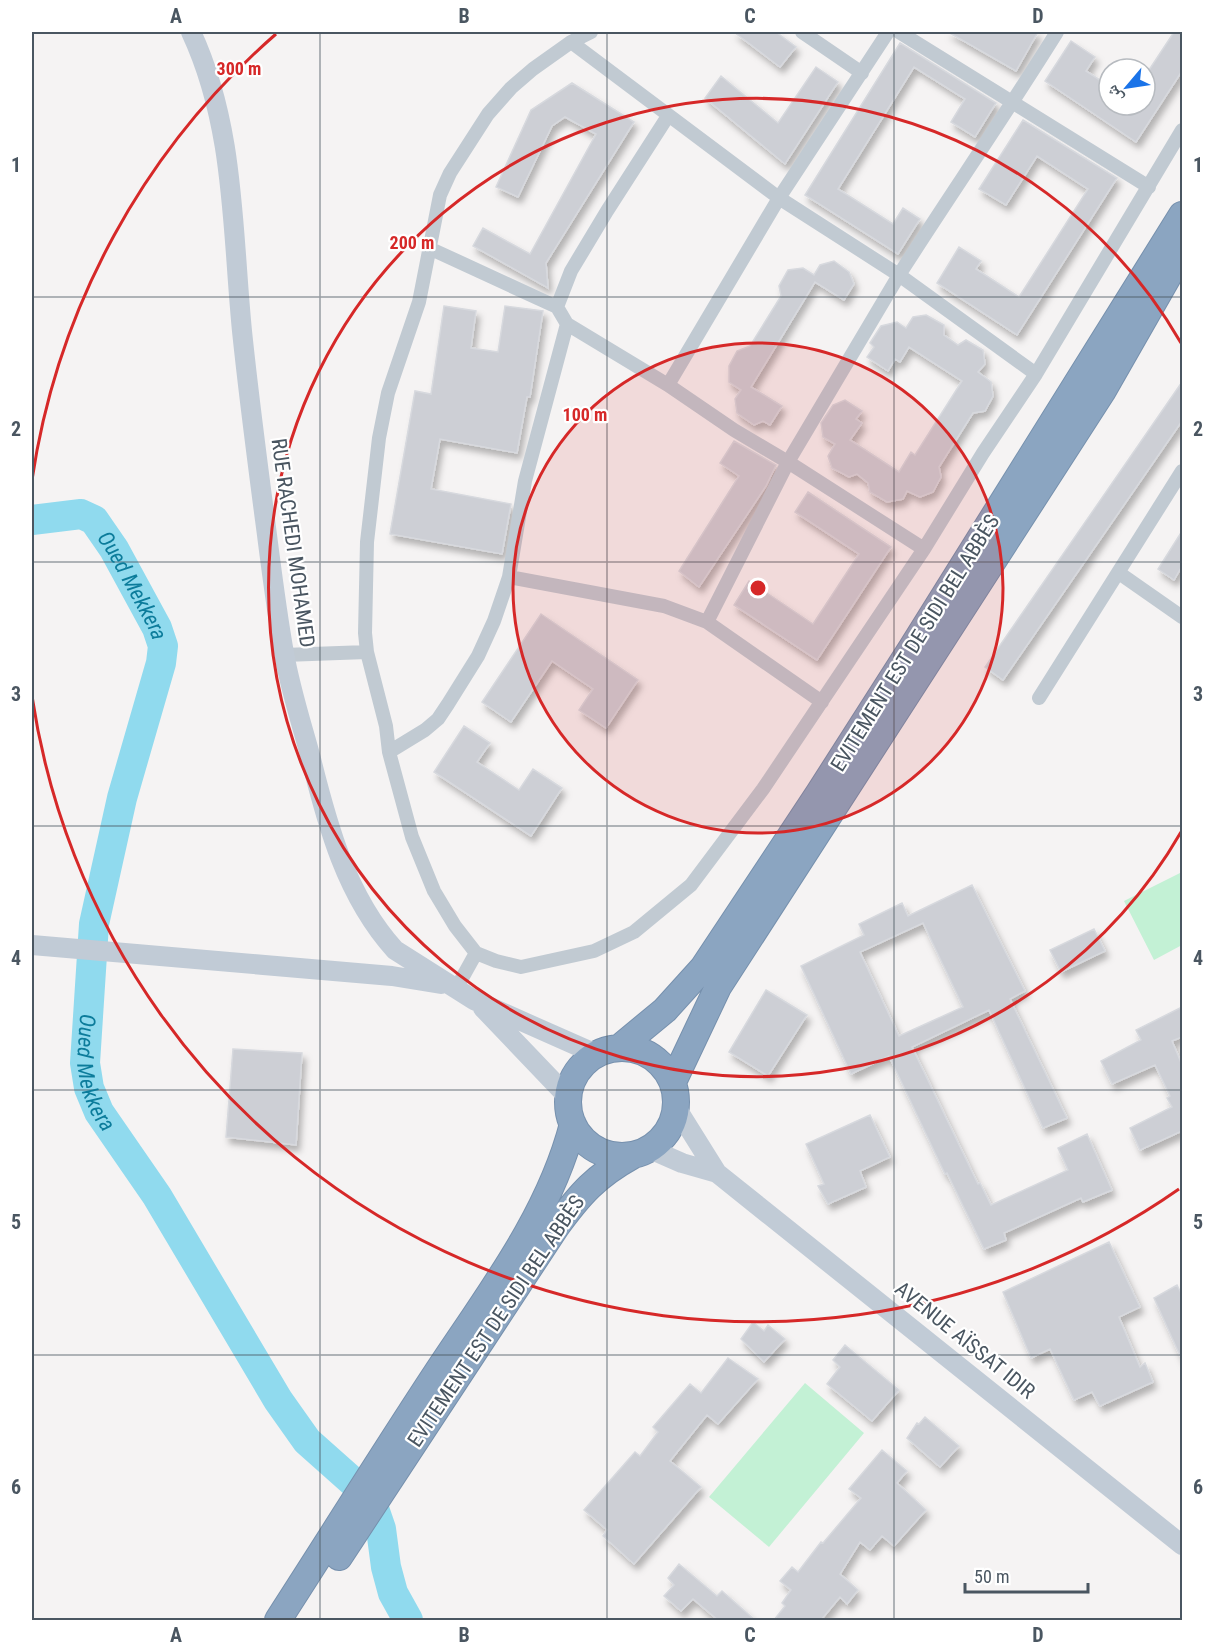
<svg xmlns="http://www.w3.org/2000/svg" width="1214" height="1652" viewBox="0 0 1214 1652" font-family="'Roboto Condensed','Noto Naskh Arabic',sans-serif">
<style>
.green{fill:#c3f1d5}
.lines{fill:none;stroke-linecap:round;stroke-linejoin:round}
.river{stroke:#90daee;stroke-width:30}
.building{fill:#cdcfd5;stroke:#d7d9de;stroke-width:1.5;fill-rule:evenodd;filter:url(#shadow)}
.highway-casing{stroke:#7690ad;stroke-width:28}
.street{stroke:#c1cad2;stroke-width:14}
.secondary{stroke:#c1cbd6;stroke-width:20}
.highway{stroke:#8ba5c1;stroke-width:26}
.grid{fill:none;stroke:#4a5661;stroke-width:1.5;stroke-opacity:0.55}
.ring{fill:none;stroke:#d62828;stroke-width:3}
.labels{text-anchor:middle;stroke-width:4.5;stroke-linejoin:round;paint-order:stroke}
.street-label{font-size:21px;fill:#4a5661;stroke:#fff}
.water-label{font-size:22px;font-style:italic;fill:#0c7c9b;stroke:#fff}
.centre{fill:#d62828;stroke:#fff;stroke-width:3}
.ring-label{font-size:18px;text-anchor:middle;font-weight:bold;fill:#d62828;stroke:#fff;stroke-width:4.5;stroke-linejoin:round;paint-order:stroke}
.neatline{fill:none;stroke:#4a5661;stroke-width:2}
.grid-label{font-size:20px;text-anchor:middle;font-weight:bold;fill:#4a5661}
</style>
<defs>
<filter id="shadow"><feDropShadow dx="3.5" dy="6" stdDeviation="3" flood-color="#0004"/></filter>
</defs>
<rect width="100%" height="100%" fill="#f5f3f3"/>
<!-- green -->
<path class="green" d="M1182 872V945L1154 960 1124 901Z
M805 1383 864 1433 769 1547 709 1497Z"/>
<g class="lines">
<!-- river -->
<path class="river" id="s1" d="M32 520 81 514 94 520 114 549 157 628 163 646 161 663 122 798 94 924 85 1063 89 1088 99 1112 157 1196 278 1400 307 1441 370 1497 381 1529 386 1567 393 1593 408 1620"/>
</g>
<!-- building -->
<path class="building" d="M734 32H776L796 47 780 67Z
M948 32H1038L1016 71Z
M1174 32H1182V71L1136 142 1045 81 1071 41 1095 57 1086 71 1109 86V105H1145V76Z
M900 43 996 103 975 137 951 122 965 99 914 67 838 189 893 224 903 208 920 219 898 254 805 195Z
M816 67 838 82 785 164 705 98 721 76 778 123Z
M572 83 634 122 546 263 548 288 473 246 483 228 530 254 596 134 565 117 552 126 518 197 496 187 531 110Z
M1023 120 1117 178 1017 335 937 283 959 247 981 261 976 269 1019 297 1088 189 1037 156 1006 205 979 189Z
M834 261 849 272 854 284 844 300 815 282 751 387 782 406 770 425 763 421 754 425 737 413 735 399 741 390 729 382V366L737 351 750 346 781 296 779 286 788 270 803 268 814 275 820 265Z
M444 306 476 311 471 348 498 352 505 306 543 311 530 397H527L517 453 440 439 431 489 511 504 502 554 390 534 415 391 431 394Z
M926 315 944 325V335L958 345 966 340 983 350 985 364 978 372 991 382 993 396 985 411 973 413 939 467 941 477 933 492 920 497 907 491 903 499 887 502 870 492 868 483 857 474 849 477 832 468 828 456 835 444 823 437 821 423 833 405 845 400 862 411 856 419 862 423 850 440 899 472 911 452 915 455 962 381 909 347 900 362 895 359 888 371 867 357 874 347 870 343 881 326 897 322 906 328 913 317Z
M1182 382V421L1003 680 985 667Z
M734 441 776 465 766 486 699 587 679 571 739 476 720 463Z
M808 492 891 547 817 660 734 605 749 581 813 624 859 554 795 512Z
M1182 531V566L1174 580 1158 569Z
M541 614 638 680 606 728 579 710 593 689 552 661 511 722 482 702Z
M464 726 490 743 477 762 519 790 533 769 562 788 531 836 434 772Z
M972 885 1025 991 1010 999 1067 1118 1043 1128 989 1010 912 1047 978 1184 980 1183 991 1205 1068 1170 1058 1148 1087 1134 1112 1190 1083 1202 1081 1198 1004 1233 1006 1240 984 1249 947 1173 945 1174 889 1056 851 1074 801 966 864 935 859 924 902 903 908 916ZM923 923 963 1007 899 1036 860 952Z
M1094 929 1105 951 1061 972 1050 950Z
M766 990 807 1015 768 1076 729 1052Z
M1182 1007V1037L1172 1041 1182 1065V1131L1140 1150 1130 1128 1172 1107 1167 1098 1170 1096 1155 1065 1112 1084 1101 1061 1141 1040 1136 1030Z
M233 1049 302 1053 296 1145 226 1137Z
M870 1115 890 1157 860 1171 866 1187 828 1204 818 1186 824 1184 806 1144Z
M1109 1242 1140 1307 1119 1317 1140 1367 1145 1363 1153 1382 1100 1406 1092 1392 1074 1400 1050 1349 1031 1358 1003 1292Z
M1177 1285 1182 1295V1360L1154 1298Z
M753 1322 764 1331 768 1325 785 1339 764 1362 741 1339Z
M845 1345 899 1390 872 1421 827 1384 840 1367 833 1360Z
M728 1358 758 1379 718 1424 707 1415 670 1461 701 1487 634 1564 603 1536 607 1530 584 1510 635 1452 640 1456 658 1432 653 1427 690 1384 701 1393Z
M925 1417 959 1446 940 1467 907 1438 917 1423 919 1424Z
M882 1450 907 1471 897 1483 926 1510 894 1546 882 1536 870 1550 860 1542 840 1574 858 1590 847 1604 840 1597 821 1620H774L785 1606 782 1603 791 1590 780 1581 792 1567 798 1572 821 1542 823 1543 861 1498 849 1489Z
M679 1564 717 1596 722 1591 755 1620H718L693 1599 681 1611 664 1596 674 1585 668 1578Z"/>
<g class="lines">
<!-- highway casing -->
<g class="highway-casing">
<path id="highway" d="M568 1102a54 54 0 1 1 108 0a54 54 0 1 1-108 0Z
M619 1048 665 1010 703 968 819 793 911 649 1182 215
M673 1082 718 987 1102 392 1182 252
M339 1557 556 1227C580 1194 596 1176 632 1156
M278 1620C331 1538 382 1456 436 1374 488 1295 549 1217 573 1124"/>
</g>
<!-- street -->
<path class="street" d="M591 32 571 42 533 69 511 88 488 114 450 173 440 195 419 302 388 393 379 438 367 542 365 633 367 652 386 726 389 752 412 837 434 891 455 926 476 953 496 961 521 967 594 951 634 932 691 885 763 789 924 549 983 453 1036 374 1182 130
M802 32 862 73
M899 32 1149 187
M571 42 779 198 899 275C951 194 1006 114 1057 32
M431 249 557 307 567 324 668 385 779 198 888 32
M557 307 571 271 607 211 668 116
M668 385 734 430 788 462 924 549
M1119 573 1182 617
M509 577 525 481 567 324
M707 622 822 702
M284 655 367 652
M1039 698 1182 471
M389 752 425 730 438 719 448 704 478 656 494 621 509 577 664 606 707 622 788 462 899 275 1036 374
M456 989 476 953"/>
<!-- secondary -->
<path class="secondary" d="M191 32C235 126 232 229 242 331 249 399 258 467 267 535 272 574 277 614 284 653 290 688 301 722 310 755 327 824 346 896 395 950L474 1000 596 1054
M32 945 392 976 441 984
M483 1008 568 1097
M677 1109 717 1173
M650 1149 682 1163 717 1173 1182 1545"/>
<!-- highway -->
<use href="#highway" class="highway"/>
</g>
<!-- grid -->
<path class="grid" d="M320 32V1620M607 32V1620M894 32V1620M32 297H1182M32 562H1182M32 826H1182M32 1090H1182M32 1355H1182"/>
<!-- distance rings -->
<circle cx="758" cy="588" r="245" fill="#d62828" fill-opacity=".12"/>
<g class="ring">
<circle cx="758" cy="588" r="245"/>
<path d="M1181 832A489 489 0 1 1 1181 343"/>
<path d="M1179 1189A734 734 0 0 1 32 696M32 480A734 734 0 0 1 276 34"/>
</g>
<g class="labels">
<!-- street labels -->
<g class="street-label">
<text transform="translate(293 543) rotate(82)" y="7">RUE RACHEDI MOHAMED</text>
<text transform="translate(915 643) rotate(-58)" y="7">EVITEMENT EST DE SIDI BEL ABBÈS</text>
<text transform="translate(496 1321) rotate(-56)" y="7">EVITEMENT EST DE SIDI BEL ABBÈS</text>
<text transform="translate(965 1340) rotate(39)" y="7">AVENUE AÏSSAT IDIR</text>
</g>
<!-- water labels -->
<g class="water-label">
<text dy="8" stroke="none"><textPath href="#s1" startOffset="140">Oued Mekkera</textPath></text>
<text dy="8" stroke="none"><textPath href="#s1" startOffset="645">Oued Mekkera</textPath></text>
</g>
</g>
<circle cx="758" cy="588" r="9" class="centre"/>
<g class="ring-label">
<text x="239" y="75">300 m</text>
<text x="412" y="249">200 m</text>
<text x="585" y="421">100 m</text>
</g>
<!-- border -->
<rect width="1214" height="1652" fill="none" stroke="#ffffff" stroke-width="66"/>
<!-- north arrow -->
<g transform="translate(1127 87) rotate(241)"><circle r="28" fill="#ffffff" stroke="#b7bbc0" stroke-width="1.5"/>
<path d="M0-4.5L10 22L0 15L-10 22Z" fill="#1a73e8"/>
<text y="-9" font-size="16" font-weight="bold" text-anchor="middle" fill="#4a5661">ش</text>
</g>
<!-- scale -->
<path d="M965 1583v9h123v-9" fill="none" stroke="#4a5661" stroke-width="3"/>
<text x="974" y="1583" font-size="18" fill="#4a5661" stroke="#ffffff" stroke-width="4.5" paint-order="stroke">50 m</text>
<rect x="33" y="33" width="1148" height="1586" class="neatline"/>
<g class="grid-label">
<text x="176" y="23">A</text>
<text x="464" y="23">B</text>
<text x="750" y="23">C</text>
<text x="1038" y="23">D</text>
<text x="16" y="172">1</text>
<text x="1198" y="172">1</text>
<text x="16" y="436">2</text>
<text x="1198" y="436">2</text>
<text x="16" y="701">3</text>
<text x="1198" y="701">3</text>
<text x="16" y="965">4</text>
<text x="1198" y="965">4</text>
<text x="16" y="1229">5</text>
<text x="1198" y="1229">5</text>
<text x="16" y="1494">6</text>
<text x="1198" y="1494">6</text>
<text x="176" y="1642">A</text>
<text x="464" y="1642">B</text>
<text x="750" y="1642">C</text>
<text x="1038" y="1642">D</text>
</g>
</svg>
